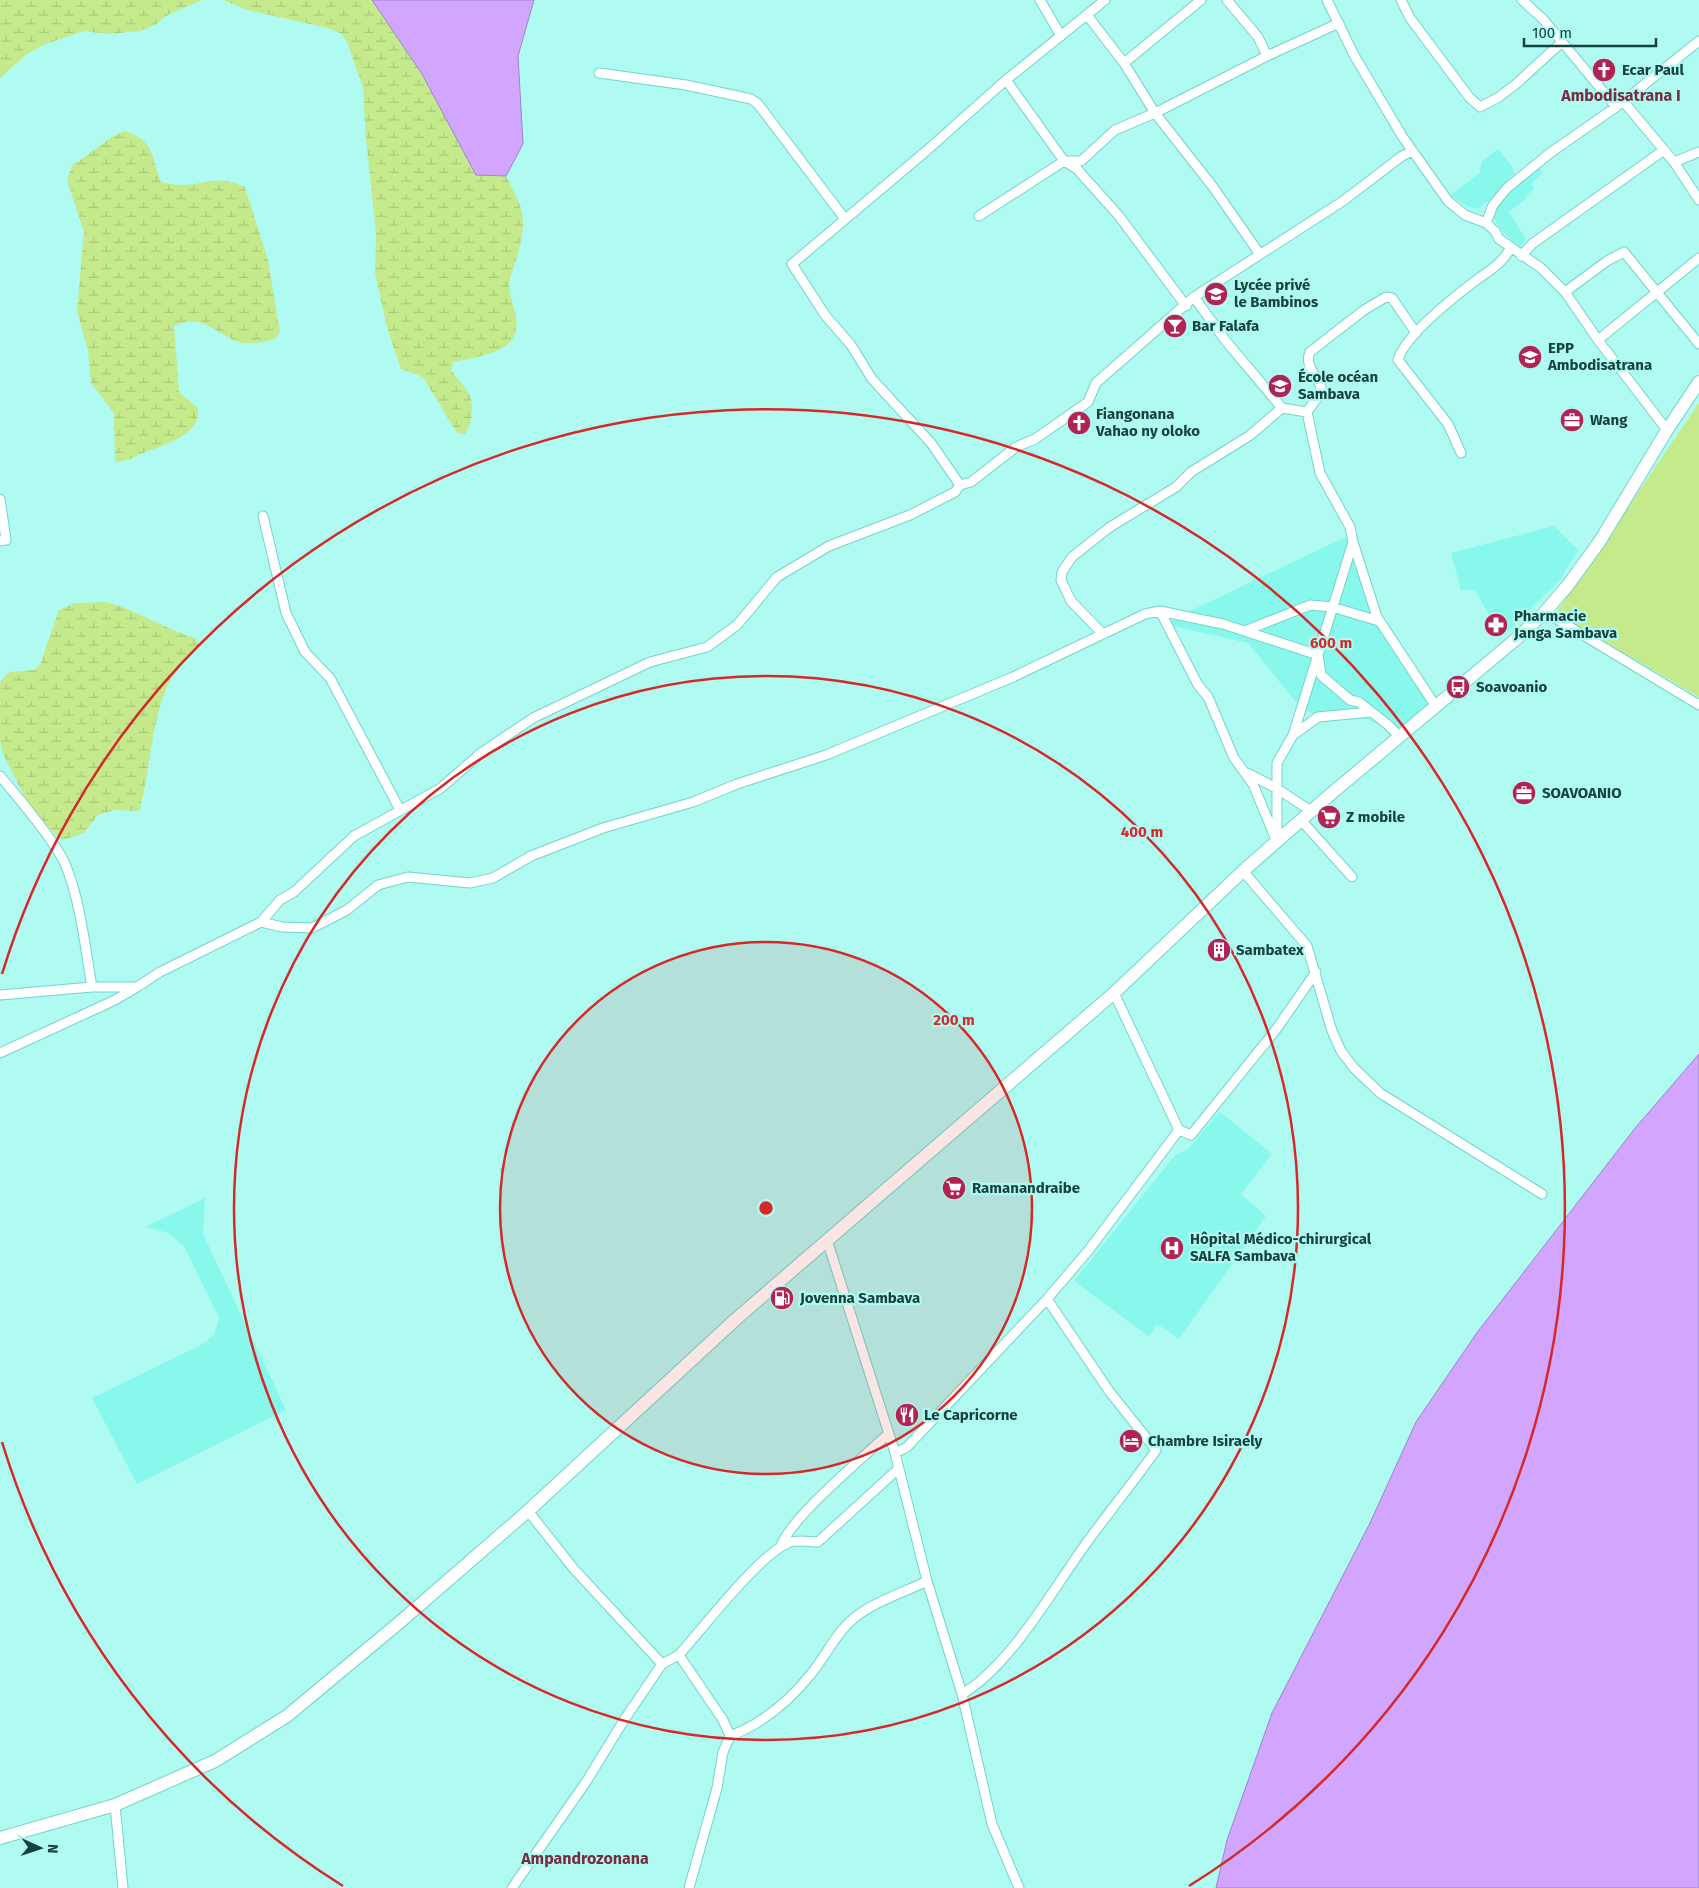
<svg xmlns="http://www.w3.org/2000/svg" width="1699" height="1888" viewBox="0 0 1699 1888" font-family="'Fira Sans',sans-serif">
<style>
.built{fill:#88f8ec}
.wetland{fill:url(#wetland-marsh)}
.pitch{fill:#c4ea8c}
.water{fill:#d2a5fe;stroke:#9a87c4}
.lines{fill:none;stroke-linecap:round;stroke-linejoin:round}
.minor-casing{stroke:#72d4ca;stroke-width:11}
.secondary-casing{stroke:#72d4ca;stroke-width:14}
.minor{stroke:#fff;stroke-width:9}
.secondary{stroke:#fff;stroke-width:12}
.ring{fill:none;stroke:#d62828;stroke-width:2.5}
.labels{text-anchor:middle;stroke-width:4.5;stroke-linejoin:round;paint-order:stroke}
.poi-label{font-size:15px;font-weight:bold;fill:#18423e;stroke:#affbf2;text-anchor:start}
.neighbourhood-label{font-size:16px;font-weight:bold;fill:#752f41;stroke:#affbf2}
.centre{fill:#d62828;stroke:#affbf2;stroke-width:2.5}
.ring-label{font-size:15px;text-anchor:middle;font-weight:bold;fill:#d62828;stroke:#affbf2;stroke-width:4.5;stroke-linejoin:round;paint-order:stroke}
</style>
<defs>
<pattern id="wetland-marsh" width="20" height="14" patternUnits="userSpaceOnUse" patternTransform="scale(1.25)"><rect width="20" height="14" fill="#c4ea8c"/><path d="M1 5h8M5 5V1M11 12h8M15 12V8" fill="none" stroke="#a8ca7a"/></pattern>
</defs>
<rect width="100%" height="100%" fill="#affbf2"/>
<!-- built -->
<path class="built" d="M1498 149 1512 166 1514 173 1493 198 1477 209 1466 206 1450 195 1480 173 1482 161Z
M1538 165 1543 173 1532 182 1534 189 1526 196V199L1509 212 1526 239 1520 248 1503 232 1493 217 1497 203Z
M1554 526 1578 550 1560 580 1508 631 1495 612 1488 613 1475 590H1461L1451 553Z
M1354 533 1384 624 1437 699 1392 738 1383 727 1367 719 1320 720 1295 701 1248 643 1163 624Z
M1220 1112 1272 1154 1241 1194 1266 1216 1179 1339 1157 1324 1149 1337 1074 1281 1176 1154 1188 1149Z
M205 1198 203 1234 286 1410 137 1484 92 1398 203 1344 214 1335 219 1318 185 1248 169 1233 145 1227Z"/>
<!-- wetland -->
<path class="wetland" d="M0 0H202L168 15 155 25 140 31 108 34 84 31 43 45 27 54 0 78Z
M223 0H372L422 74 476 174 506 176C525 212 528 219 516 260 514 268 509 278 509 286 510 303 523 322 513 338 502 355 471 358 453 362L451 370C457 378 466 387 470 396 474 406 472 425 465 434L457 433 423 377 401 369 387 327 375 273 376 233 366 139 363 88 347 42 342 34 328 28 247 10Z
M125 131C155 141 151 156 161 182 167 183 175 185 181 185 209 184 216 174 245 187L268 260 280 332 275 339C262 342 249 346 236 341 213 331 200 313 174 326L179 392 198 408C201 434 167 444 148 451 132 457 134 460 115 462L114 413 91 383 88 351 77 311 84 232 67 180 72 165C91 155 105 138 125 131Z
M106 602C138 610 164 629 195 638L199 645C192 653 184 660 178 668 151 703 152 768 139 811L115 810 98 815 84 833 62 840 31 810 4 756 0 742V682L9 672 34 670 40 665 59 610 75 603Z"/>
<!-- pitch -->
<path class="pitch" d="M1699 403V697L1556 613Z"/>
<!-- water -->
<path class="water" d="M372 0H534L518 56 523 144 506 176 476 175 422 74Z
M1699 1054V1888H1216L1227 1840 1272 1713 1370 1523 1416 1422 1476 1334 1636 1127Z"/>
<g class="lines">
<!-- minor casing -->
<g class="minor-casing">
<path id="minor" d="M1040 0 1061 36
M1327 0 1354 55 1402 136 1448 201 1465 215 1486 223 1495 231 1499 239 1541 268 1565 292 1598 340 1667 430
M1401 0 1410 18 1469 97 1480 107 1499 97 1516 84 1562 42
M1522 0 1543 19 1616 107
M1087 15 1124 63 1155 113 1213 187 1259 253
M1267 56 1339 23
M1124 63 1201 0
M599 73 686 85 751 99 758 104 845 219
M1006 80 1064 161 1077 169 1119 216 1186 306
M1623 101 1674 162 1699 200
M1674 162 1699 152
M979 216 1064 161H1081L1115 130 1155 113 1267 56 1258 37 1227 0
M1486 223 1493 205 1507 188 1550 153 1616 107 1699 41
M1521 256 1532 244 1664 150
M1565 292 1607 261 1624 252 1699 344
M1194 297 1225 340 1282 408 1307 412 1320 473 1350 527 1353 542 1377 617 1435 705
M1598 340 1699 258
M1307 412 1320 394 1321 387C1316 375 1304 364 1310 352L1364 310 1386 297 1392 298 1416 333
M1461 453 1448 424 1398 360C1405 335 1454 297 1475 281 1490 270 1502 264 1511 247
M960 485 931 443 872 379 851 345 825 315 792 264 925 152 1006 80 1105 0
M0 499 6 540 0 541
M263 516 286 613 305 652 330 678 400 810
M1160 611 1198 685 1208 697 1234 758 1253 784 1277 842
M1545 612 1699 705
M1245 631 1310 605 1332 607 1379 621
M1102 633 1071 601 1061 580 1062 572 1072 557 1110 527 1176 487 1191 472 1249 436 1282 408
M1293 735 1353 542
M1247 773 1276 788 1311 811
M0 776C17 796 57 844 66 866 81 904 85 947 92 987
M1301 820 1352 877
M1277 834V763L1293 735 1318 717 1371 712
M1243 871 1307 946 1332 1031 1341 1051 1354 1068 1380 1093 1542 1194
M261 922 282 927 312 928 347 910 378 885 408 877 470 883 493 878 531 856 603 828 693 802 737 784 826 755 1013 677 1145 614 1160 611 1223 624 1318 655 1321 675 1350 700 1359 702 1388 725 1400 737
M0 995 92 987H137L160 972 261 922 280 900 294 892 354 836 441 788 481 753 533 718 650 662 707 647 737 625 777 577 829 546 910 515 955 492 960 485 971 482 1016 447 1035 439 1088 402 1096 383 1194 297 1343 201 1402 156 1411 152
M0 1053 115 1000 137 987
M1179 1130 1191 1135 1275 1031 1316 972
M827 1240 895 1453 927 1581 962 1694 992 1824 1019 1888
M895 1453 907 1447 1047 1299 1088 1251 1179 1130 1114 993
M528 1511 574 1569 662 1664
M781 1546C791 1517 863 1458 888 1434
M679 1655 723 1720 730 1736 723 1752 717 1788 689 1888
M962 1694C1010 1666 1052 1591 1085 1545 1108 1513 1133 1483 1156 1450L1109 1391 1047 1299
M730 1736C762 1724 790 1700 811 1674 825 1657 836 1633 853 1619 873 1602 903 1593 927 1581
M115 1805 123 1888
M512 1888 586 1782 624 1720 662 1664 679 1655C702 1629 759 1555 788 1543 796 1539 809 1542 818 1542L898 1469"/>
</g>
<!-- secondary casing -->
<g class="secondary-casing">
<path id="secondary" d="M0 1838 115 1805 215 1761 287 1716 400 1622 528 1511 736 1319 1114 993 1243 871 1332 793 1515 640 1545 612 1568 585 1600 541 1667 430 1699 382"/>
</g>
<!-- minor -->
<use href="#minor" class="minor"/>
<!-- secondary -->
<use href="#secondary" class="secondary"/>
</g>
<!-- distance rings -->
<circle cx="766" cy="1208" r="266" fill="#d62828" fill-opacity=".12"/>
<g class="ring">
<circle cx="766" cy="1208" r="266"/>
<circle cx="766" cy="1208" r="532"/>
<path d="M343 1886A799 799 0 0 1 2 1442M2 974A799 799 0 1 1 1189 1886"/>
</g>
<!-- icons -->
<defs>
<g id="church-disc" transform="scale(1.25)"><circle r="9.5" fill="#b22253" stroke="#affbf2"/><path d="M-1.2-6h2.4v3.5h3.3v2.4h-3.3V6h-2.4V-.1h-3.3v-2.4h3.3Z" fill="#fff"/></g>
<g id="school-disc" transform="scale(1.25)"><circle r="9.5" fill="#b22253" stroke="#affbf2"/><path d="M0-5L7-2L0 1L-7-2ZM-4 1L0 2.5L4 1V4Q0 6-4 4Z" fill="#fff"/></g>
<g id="bar-disc" transform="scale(1.25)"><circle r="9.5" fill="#b22253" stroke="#affbf2"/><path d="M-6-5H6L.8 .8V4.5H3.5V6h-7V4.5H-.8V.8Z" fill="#fff"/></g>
<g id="office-disc" transform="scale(1.25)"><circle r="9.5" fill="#b22253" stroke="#affbf2"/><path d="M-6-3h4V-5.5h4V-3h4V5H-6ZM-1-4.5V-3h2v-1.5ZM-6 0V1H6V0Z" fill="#fff"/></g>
<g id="pharmacy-disc" transform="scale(1.25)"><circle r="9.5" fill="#b22253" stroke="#affbf2"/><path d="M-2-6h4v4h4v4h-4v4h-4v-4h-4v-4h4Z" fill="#fff"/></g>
<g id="bus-disc" transform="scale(1.25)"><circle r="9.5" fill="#b22253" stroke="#affbf2"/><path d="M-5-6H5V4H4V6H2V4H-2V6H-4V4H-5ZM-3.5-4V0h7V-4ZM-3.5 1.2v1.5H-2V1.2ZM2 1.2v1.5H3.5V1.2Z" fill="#fff"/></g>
<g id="supermarket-disc" transform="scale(1.25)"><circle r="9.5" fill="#b22253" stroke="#affbf2"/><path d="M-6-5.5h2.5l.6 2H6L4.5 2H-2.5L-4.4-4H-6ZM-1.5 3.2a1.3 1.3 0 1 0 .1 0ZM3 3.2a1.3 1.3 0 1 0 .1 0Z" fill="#fff"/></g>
<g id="building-disc" transform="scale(1.25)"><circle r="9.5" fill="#b22253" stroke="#affbf2"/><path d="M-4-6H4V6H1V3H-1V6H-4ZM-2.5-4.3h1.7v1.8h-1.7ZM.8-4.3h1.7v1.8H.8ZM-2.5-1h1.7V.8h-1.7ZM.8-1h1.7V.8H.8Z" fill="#fff"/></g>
<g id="hospital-disc" transform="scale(1.25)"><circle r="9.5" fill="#b22253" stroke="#affbf2"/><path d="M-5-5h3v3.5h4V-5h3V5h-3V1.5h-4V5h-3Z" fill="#fff"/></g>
<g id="fuel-disc" transform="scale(1.25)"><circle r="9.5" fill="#b22253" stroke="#affbf2"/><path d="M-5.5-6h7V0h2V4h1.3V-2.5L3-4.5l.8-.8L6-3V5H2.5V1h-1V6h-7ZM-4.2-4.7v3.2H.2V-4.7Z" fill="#fff"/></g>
<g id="restaurant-disc" transform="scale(1.25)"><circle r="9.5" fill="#b22253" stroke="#affbf2"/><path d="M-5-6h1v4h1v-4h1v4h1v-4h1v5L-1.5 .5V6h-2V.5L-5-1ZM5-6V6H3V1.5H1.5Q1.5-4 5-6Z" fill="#fff"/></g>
<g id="hotel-disc" transform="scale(1.25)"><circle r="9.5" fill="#b22253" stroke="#affbf2"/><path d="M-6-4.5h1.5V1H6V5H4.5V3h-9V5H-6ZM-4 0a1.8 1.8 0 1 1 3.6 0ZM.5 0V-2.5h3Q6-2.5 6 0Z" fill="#fff"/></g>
</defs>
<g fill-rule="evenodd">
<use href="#church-disc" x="1604" y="70"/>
<use href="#school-disc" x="1216" y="294"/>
<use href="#bar-disc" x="1175" y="326"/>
<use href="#school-disc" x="1530" y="357"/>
<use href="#school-disc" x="1280" y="386"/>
<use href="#office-disc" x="1572" y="420"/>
<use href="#church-disc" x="1079" y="423"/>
<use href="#pharmacy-disc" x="1496" y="625"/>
<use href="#bus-disc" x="1458" y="687"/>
<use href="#office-disc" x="1524" y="793"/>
<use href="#supermarket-disc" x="1329" y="817"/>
<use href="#building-disc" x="1219" y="950"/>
<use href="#supermarket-disc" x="954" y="1188"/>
<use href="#hospital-disc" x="1172" y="1248"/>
<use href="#fuel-disc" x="782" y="1298"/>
<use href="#restaurant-disc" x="907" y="1415"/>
<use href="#hotel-disc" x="1131" y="1441"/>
</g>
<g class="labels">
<!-- poi labels -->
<g class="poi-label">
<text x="1622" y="75">Ecar Paul</text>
<text x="1234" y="290">Lycée privé<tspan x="1234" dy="17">le Bambinos</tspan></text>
<text x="1192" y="331">Bar Falafa</text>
<text x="1548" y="353">EPP<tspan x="1548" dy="17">Ambodisatrana</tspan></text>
<text x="1298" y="382">École océan<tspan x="1298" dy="17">Sambava</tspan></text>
<text x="1096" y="419">Fiangonana<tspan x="1096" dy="17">Vahao ny oloko</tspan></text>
<text x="1590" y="425">Wang</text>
<text x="1514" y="621">Pharmacie<tspan x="1514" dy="17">Janga Sambava</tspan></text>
<text x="1476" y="692">Soavoanio</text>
<text x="1542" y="798">SOAVOANIO</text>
<text x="1346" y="822">Z mobile</text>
<text x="1236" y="955">Sambatex</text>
<text x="972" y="1193">Ramanandraibe</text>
<text x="1190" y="1244">Hôpital Médico-chirurgical<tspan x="1190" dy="17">SALFA Sambava</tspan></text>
<text x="800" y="1303">Jovenna Sambava</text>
<text x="924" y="1420">Le Capricorne</text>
<text x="1148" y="1446">Chambre Isiraely</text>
</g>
<!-- neighbourhood labels -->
<g class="neighbourhood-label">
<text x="1621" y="101">Ambodisatrana I</text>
<text x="585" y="1864">Ampandrozonana</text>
</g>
</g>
<circle cx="766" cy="1208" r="8" class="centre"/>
<g class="ring-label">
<text x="1331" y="648">600 m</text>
<text x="1142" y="837">400 m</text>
<text x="954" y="1025">200 m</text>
</g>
<!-- north arrow -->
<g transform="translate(40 1848) rotate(93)" stroke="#affbf2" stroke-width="4" paint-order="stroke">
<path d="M0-4L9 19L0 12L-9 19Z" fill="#18423e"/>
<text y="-8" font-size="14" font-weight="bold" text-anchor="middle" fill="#18423e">N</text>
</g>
<!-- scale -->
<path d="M1524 38v8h132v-8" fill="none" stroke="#18423e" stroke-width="2.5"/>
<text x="1532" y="38" font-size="15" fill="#18423e" stroke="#affbf2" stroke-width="4" paint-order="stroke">100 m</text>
</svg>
